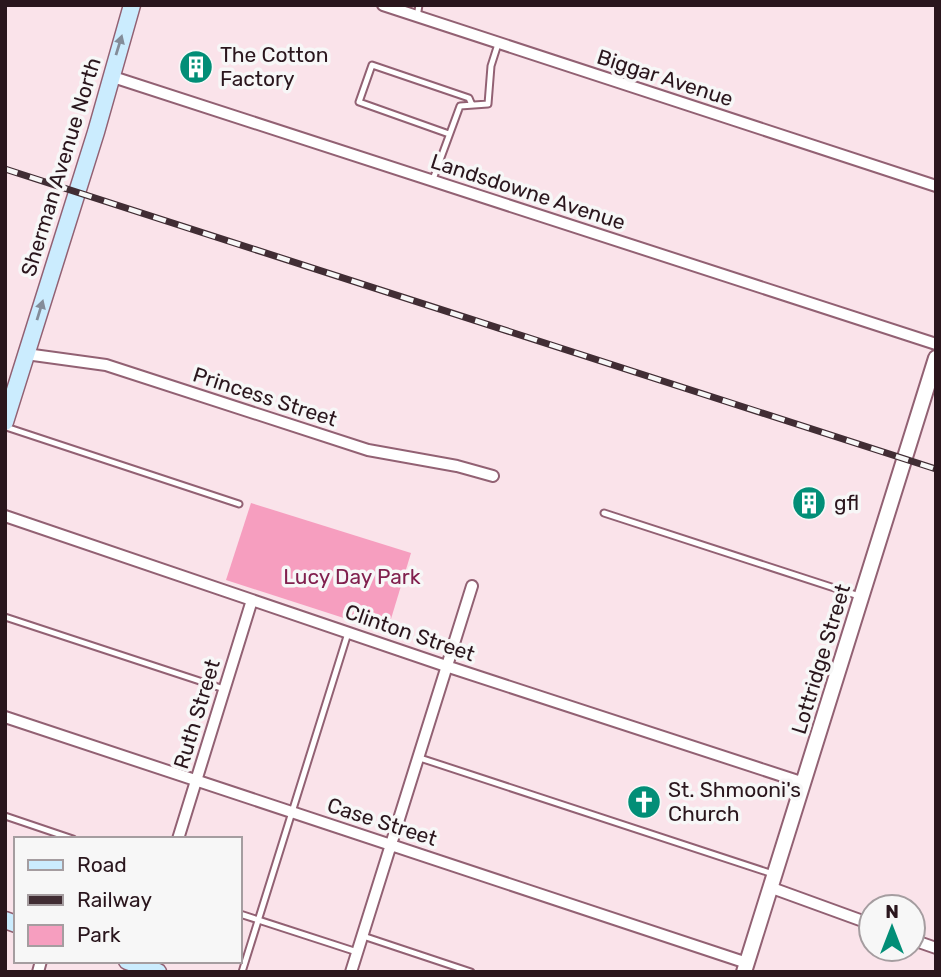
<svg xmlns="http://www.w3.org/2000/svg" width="941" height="977" viewBox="0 0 941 977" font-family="Rubik,sans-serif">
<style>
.green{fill:#f69ebf}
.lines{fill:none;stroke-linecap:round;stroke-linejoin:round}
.service-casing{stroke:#926173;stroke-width:9}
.minor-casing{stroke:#926173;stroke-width:14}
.tertiary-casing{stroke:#926173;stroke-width:18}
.secondary-casing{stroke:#926173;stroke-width:19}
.service{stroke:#fff;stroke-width:5}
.minor{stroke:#fff;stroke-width:10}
.tertiary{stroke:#fff;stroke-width:14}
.secondary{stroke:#cbecfe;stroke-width:16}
.rail-casing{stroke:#412d34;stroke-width:7}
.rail{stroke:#f7f7f7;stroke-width:4.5;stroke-dasharray:13;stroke-linecap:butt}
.oneway{fill:#838c99}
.labels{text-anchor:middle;stroke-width:7;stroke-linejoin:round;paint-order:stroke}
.poi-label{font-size:21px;fill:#2a161d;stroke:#f7f7f7;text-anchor:start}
.street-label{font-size:21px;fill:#2a161d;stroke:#f7f7f7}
.park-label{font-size:21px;fill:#81204e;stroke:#f7f7f7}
</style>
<rect width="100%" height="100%" fill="#fae3ea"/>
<!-- green -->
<path class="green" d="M251 503 411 553 387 632 226 580Z"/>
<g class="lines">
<!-- service casing -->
<g class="service-casing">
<path id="service" d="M417 17 419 5
M449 134 359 102 372 65 469 98 472 105
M432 182 460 106 488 104 491 66 498 44
M6 427 239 504
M604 513 859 596
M5 617 224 689
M417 757 773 874
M5 816 73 839
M240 914 357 952
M363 936 471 972
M242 972 348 633"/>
</g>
<!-- minor casing -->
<g class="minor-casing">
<path id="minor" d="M383 5 936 186
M110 76 936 344
M26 354 106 365 368 450 457 466 493 476
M5 516 446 666 804 783
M5 717 747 963
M178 839 252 600
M772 888 871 924
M913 940 936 948
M38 972 41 961
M351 972 472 586"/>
</g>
<!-- tertiary casing -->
<g class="tertiary-casing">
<path id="tertiary" d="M744 972 936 358"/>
</g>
<!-- secondary casing -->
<g class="secondary-casing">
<path id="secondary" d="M5 422 96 132 132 5
M5 920 16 924
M127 961 158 972"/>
</g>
<!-- service -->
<use href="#service" class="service"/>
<!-- minor -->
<use href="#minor" class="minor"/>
<!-- tertiary -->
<use href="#tertiary" class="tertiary"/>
<!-- secondary -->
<use href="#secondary" class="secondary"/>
<!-- rail casing -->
<g class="rail-casing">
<path id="rail" d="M5 169 936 469"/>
</g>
<!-- rail -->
<use href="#rail" class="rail"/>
</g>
<!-- one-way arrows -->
<defs><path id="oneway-solid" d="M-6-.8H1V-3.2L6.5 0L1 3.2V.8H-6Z" transform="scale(1.75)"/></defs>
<g class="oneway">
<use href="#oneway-solid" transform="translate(119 45) rotate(-73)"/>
<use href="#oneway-solid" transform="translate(40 310) rotate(-73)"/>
</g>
<!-- icons -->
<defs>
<g id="building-disc" transform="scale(1.75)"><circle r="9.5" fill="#028e77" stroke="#f7f7f7"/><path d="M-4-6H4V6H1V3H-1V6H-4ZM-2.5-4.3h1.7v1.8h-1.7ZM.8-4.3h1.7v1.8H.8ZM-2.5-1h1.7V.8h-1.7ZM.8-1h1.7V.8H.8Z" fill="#fff"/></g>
<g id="church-disc" transform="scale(1.75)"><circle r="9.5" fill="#028e77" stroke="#f7f7f7"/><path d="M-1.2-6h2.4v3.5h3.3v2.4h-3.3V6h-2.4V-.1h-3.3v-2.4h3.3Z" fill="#fff"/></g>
</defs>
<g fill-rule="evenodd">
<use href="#building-disc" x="196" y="67"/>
<use href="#building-disc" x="809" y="503"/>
<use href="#church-disc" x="644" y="802"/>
</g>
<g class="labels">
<!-- poi labels -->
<g class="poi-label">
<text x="220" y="62">The Cotton<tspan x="220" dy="24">Factory</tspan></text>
<text x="834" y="510">gfl</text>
<text x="668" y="797">St. Shmooni's<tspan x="668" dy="24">Church</tspan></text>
</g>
<!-- street labels -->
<g class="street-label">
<text transform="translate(665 78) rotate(18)" y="7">Biggar Avenue</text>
<text transform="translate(61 167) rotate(-73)" y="7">Sherman Avenue North</text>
<text transform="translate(528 192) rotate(18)" y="7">Landsdowne Avenue</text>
<text transform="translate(265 397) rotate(18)" y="7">Princess Street</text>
<text transform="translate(410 633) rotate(19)" y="7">Clinton Street</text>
<text transform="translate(821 659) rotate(-73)" y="7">Lottridge Street</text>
<text transform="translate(197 714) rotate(-73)" y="7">Ruth Street</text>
<text transform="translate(382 822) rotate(18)" y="7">Case Street</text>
</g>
<!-- park labels -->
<g class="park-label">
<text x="352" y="584">Lucy Day Park</text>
</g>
</g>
<!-- border -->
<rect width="941" height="977" fill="none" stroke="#2a161d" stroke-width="14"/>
<!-- legend -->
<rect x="14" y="837" width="228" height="126" fill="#f7f7f7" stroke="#a59da0" stroke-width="2"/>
<rect x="28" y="860" width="35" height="10" fill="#cbecfe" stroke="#a59da0" stroke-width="2"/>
<text x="77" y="872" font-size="21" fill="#2a161d">Road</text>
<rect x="28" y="895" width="35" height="10" fill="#412d34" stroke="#a59da0" stroke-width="2"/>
<text x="77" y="907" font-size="21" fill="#2a161d">Railway</text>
<rect x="28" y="925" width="35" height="21" fill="#f69ebf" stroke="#a59da0" stroke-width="2"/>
<text x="77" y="942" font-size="21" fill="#2a161d">Park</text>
<!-- north arrow -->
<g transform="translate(892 928)"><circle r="33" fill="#f7f7f7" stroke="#a59da0" stroke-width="2"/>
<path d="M0-5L12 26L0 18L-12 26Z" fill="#028e77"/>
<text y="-10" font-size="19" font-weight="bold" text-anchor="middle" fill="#2a161d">N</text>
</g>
</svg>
